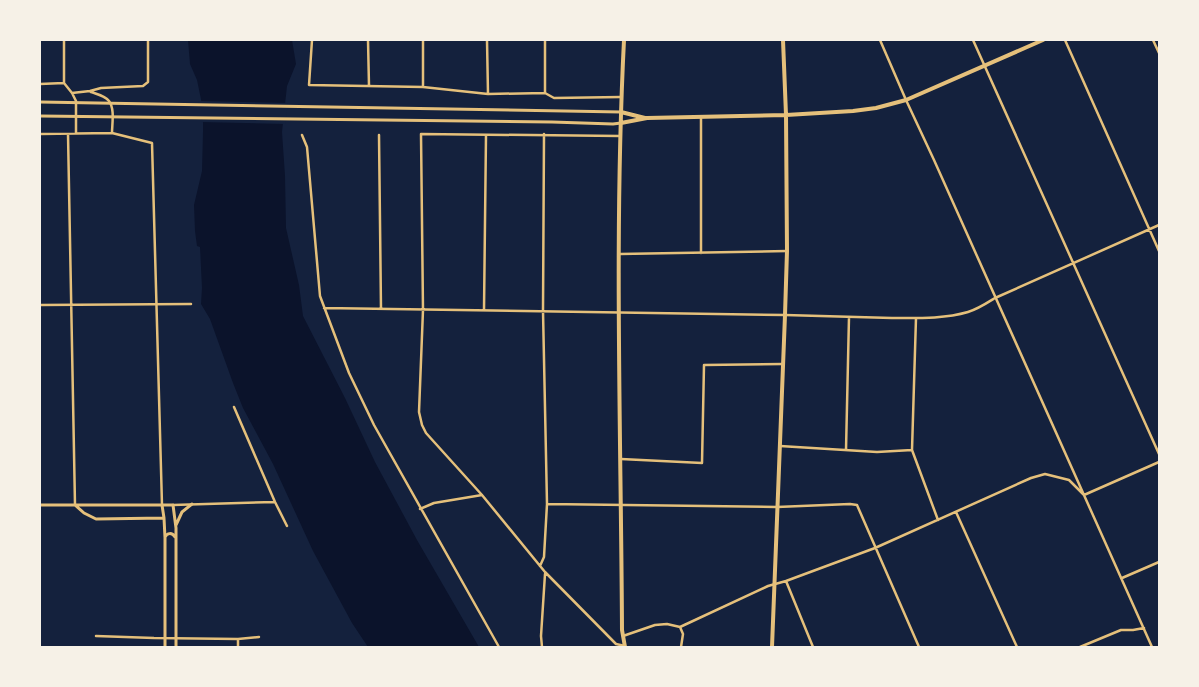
<svg xmlns="http://www.w3.org/2000/svg" width="1199" height="687" viewBox="0 0 1199 687" font-family="'Fira Sans Condensed',sans-serif">
<style>
.water{fill:#0b132b}
.pier{fill:#14213d}
.lines{fill:none;stroke-linecap:round;stroke-linejoin:round}
.minor{stroke:#e5c07b;stroke-width:2.5}
.tertiary{stroke:#e5c07b;stroke-width:3}
.secondary{stroke:#e5c07b;stroke-width:3}
.primary{stroke:#e5c07b;stroke-width:4}
</style>
<rect width="100%" height="100%" fill="#14213d"/>
<!-- water -->
<path class="water" d="M188 40H292L296 64 287 86 282 132 285 176 286 228 299 285 303 316 345 398 375 462 417 540 479 647H368L352 623 313 551 273 464 243 408 233 383 210 319 201 304 202 288 200 247 197 246 195 231 194 205 202 171 203 132V109L197 80 190 64Z"/>
<!-- pier -->
<path class="pier" d="M198 101 288 103 285 124 200 122V110Z"/>
<g class="lines">
<!-- minor -->
<path class="minor" d="M312 40 309 85 423 87 488 94 545 93 554 98 621 97
M368 40 369 86
M423 40V87
M487 40 488 94
M545 40V93
M880 40 906 100 934 160 1152 647
M973 40 1159 454
M1065 40 1159 251
M1153 40 1159 53
M64 83 72 93 76 101V133
M64 83V40
M40 84 64 83
M91 92C97 94 105 96 109 101 115 109 112 124 112 133
M72 93 90 91 101 88 143 86 148 82V40
M701 117V253
M40 134 112 133 152 143 162 505
M68 134 75 505
M302 135 307 147 320 296 349 373 374 425 499 647
M379 135 381 309
M620 136 421 134 423 310 419 412 422 425 426 433 482 495 545 572 616 644 625 646
M620 254 787 251
M40 305 191 304
M324 308 785 315C821 316 857 317 892 318 917 318 944 319 968 312 978 309 987 303 995 298L1159 225
M484 310 486 135
M916 318 912 450 938 520
M234 407 275 502 287 526
M780 446 877 452 912 450
M846 450 849 317
M621 459 702 463 704 365 783 364
M547 504 777 507 850 504 857 505 919 647
M173 505 275 502
M420 509 434 503 482 495
M956 512 1017 647
M540 566 544 557 547 504 543 311 544 134
M1122 578 1159 562
M786 581 813 647
M680 627 683 634 681 647
M96 636 154 638 238 639 259 637
M623 636 655 625 667 624 680 627 768 586 786 581 875 548 1031 478 1045 474 1069 480 1084 495 1159 462
M238 639V647
M542 647 541 636 545 574
M1080 647 1121 630H1133L1144 628"/>
<!-- tertiary -->
<path class="tertiary" d="M40 505H173L176 528V647
M75 505 84 513 96 519 164 518
M162 505 164 518 165 538V647
M176 525 182 512 192 504
M165 537C167 533 172 532 175 537"/>
<!-- secondary -->
<path class="secondary" d="M40 102 621 112
M40 116 552 122 613 124 621 123"/>
<!-- primary -->
<path class="primary" d="M624 40C614 236 621 433 622 630L625 647
M621 112 645 118
M621 123 647 118 786 115 853 111 876 108 906 100 1043 40
M772 647 785 315 787 251 786 115 783 40"/>
</g>
<!-- border -->
<rect width="1199" height="687" fill="none" stroke="#f6f1e7" stroke-width="82"/>
</svg>
